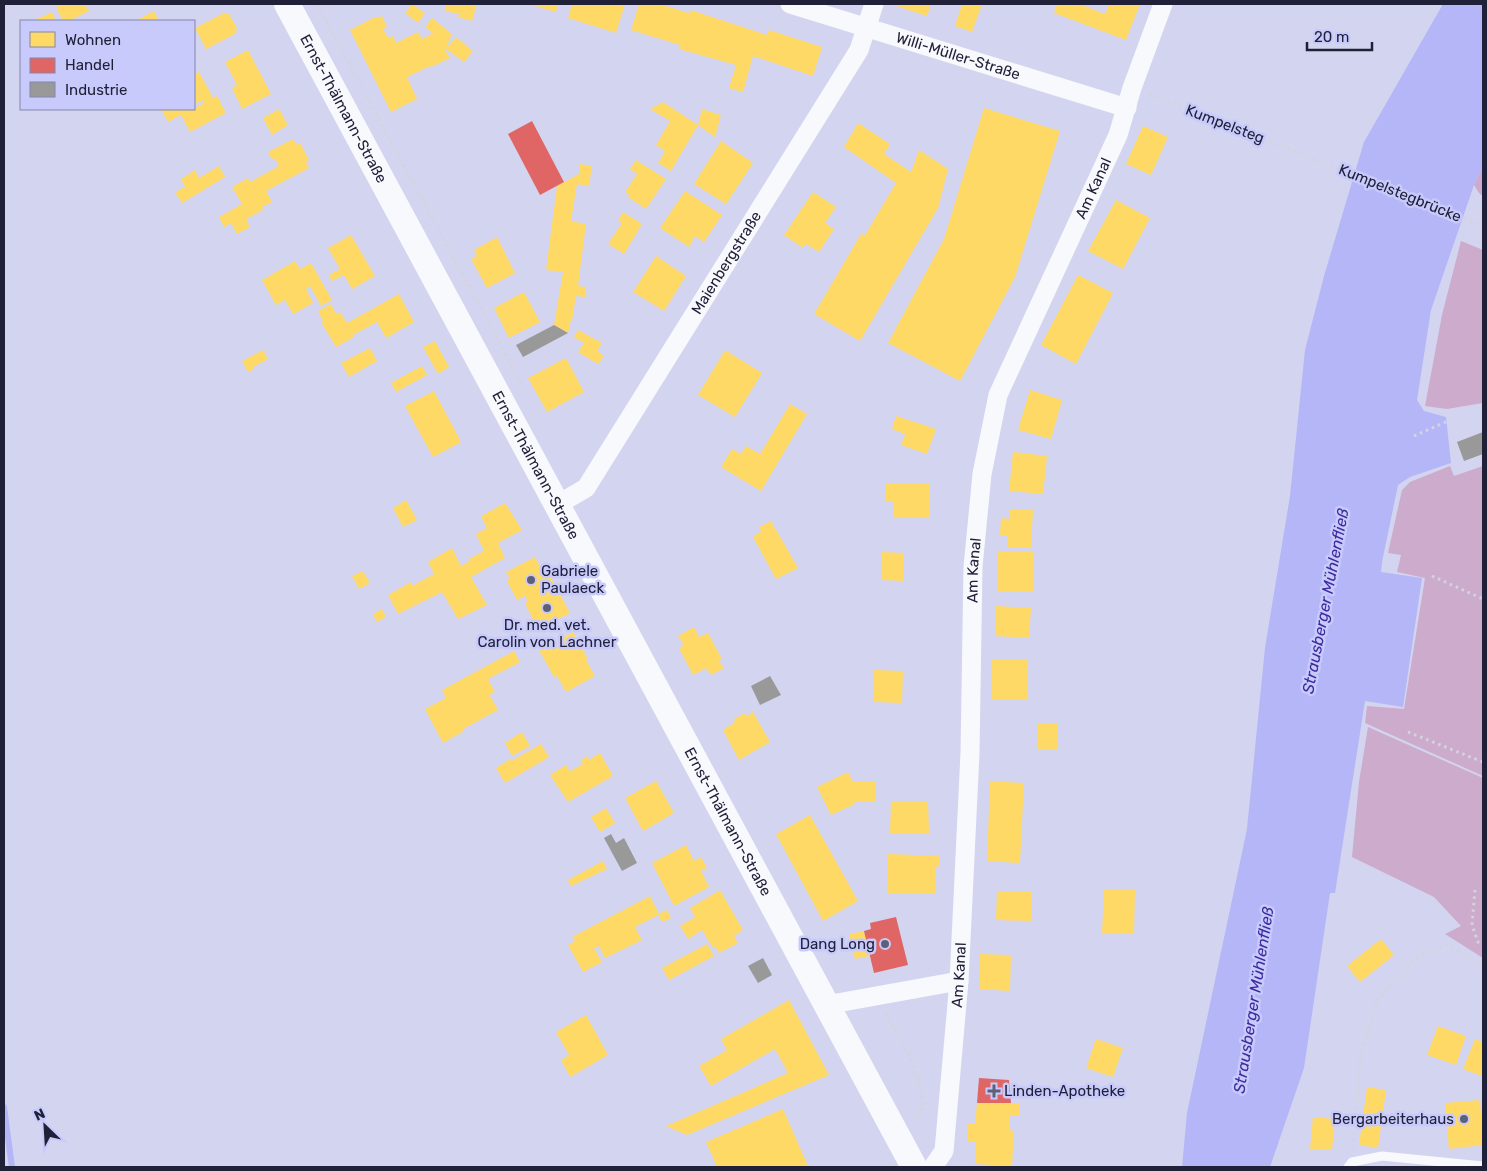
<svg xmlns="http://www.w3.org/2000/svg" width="1487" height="1171" viewBox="0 0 1487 1171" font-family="Rubik,sans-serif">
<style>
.green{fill:#ccabcc}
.water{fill:#b4b6f7}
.homes{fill:#ffd966}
.shops{fill:#e06666}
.industry{fill:#999}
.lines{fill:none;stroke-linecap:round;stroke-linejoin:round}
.stream{stroke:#b4b6f7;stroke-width:6}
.path{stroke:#d4d4dd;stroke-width:3;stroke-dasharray:2.5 4;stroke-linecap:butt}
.lane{stroke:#f8f9fd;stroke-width:9}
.street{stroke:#f8f9fd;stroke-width:19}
.secondary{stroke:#f8f9fd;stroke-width:26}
.poi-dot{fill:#5f6078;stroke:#c7cafb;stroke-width:2}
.labels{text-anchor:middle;stroke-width:5;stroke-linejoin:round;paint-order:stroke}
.street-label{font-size:15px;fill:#202138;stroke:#c7cafb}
.poi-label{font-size:15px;fill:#202138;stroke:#c7cafb;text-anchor:start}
.water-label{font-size:16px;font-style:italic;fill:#3d2a9e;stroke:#c7cafb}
</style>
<rect width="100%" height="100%" fill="#d3d4ef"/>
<!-- green -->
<path class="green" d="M1483 167V196L1479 193 1474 185Z
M1461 241 1483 250V403L1447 409 1425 406 1442 315Z
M1450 466 1454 476 1483 466V776L1365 723 1367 706 1404 709 1425 578 1397 572 1401 555 1388 553 1402 490 1410 482Z
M1368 727 1483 778V958L1445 934 1461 926 1434 897 1352 857 1359 782Z"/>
<!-- water -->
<path class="water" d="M1443 4H1483V167L1474 185 1431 310 1417 400 1424 411 1446 417 1451 463 1410 477 1398 485 1382 562 1381 572 1422 578 1403 707 1365 701 1335 893H1330L1304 1068 1270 1167H1182L1187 1113 1247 829 1265 648 1290 496 1305 350 1324 276 1364 142Z"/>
<!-- homes -->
<path class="homes" d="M63 4H85L89 11 69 21H63L56 7Z
M412 4 425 13 418 23 405 13Z
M446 4H477L472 21 458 17 459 14 445 11Z
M528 4H558L556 12Z
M572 4H625L616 33 568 18Z
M639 4H659L689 13 691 10 767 35 769 30 822 47 813 76 753 56 743 92 729 88 736 65 679 49 680 45 631 30Z
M897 4H931L927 16 896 6Z
M962 4H982L972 32 955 26Z
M1057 4H1079L1105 14 1109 4H1140L1126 40 1054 13Z
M154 11 159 21H141L139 19Z
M52 12 56 21H32Z
M224 13 229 14 237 28 235 34 206 49 195 28Z
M382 16 387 27 383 29 388 38 393 36 396 43 418 32 422 39 433 33 425 27 432 18 453 35 451 36 446 49 456 37 473 51 464 62 446 49 445 50 450 58 431 67 430 66 407 77 417 99 391 112 350 30 375 17 376 18Z
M248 50 271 94 242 109 232 88 237 85 225 62Z
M199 72 213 98 217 96 226 113 190 132 181 115 168 122 161 109H190L191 110 204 103 202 100 194 105V75Z
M663 102 698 125 671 171 658 163 665 151 656 145 670 121 650 109Z
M984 108 1060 131 1015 277 960 381 888 343 944 239Z
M279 109 288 125 272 135 263 118Z
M702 109 721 115 715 137 698 125Z
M858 123 890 144 884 154 911 172 919 150 948 169 938 208 860 341 814 314 861 234 865 235 896 183 844 147Z
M1143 126 1168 137 1151 175 1126 164Z
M293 139 297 145 300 143 309 160 306 162 309 168 266 191 272 202 262 207 263 210 246 219 250 227 237 234 231 223 224 227 219 217 242 204 232 187 248 178 250 182 279 166 275 158 272 160 268 152Z
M721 141 753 163 726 204 694 184Z
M636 160 666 179 646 209 628 197 629 194 625 192 637 174 630 169Z
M580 164 592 166 589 186 577 184 571 221 586 224 578 286 586 287 585 297 576 296 572 320H571L568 333 554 325 563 272 546 270 557 186 579 174Z
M219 166 225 177 182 203 175 192 185 187 181 179 195 170 199 178Z
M685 191 722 215 704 242 695 236 689 247 660 228Z
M813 192 836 207 825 223 834 229 819 252 806 244 803 248 784 235Z
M1116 200 1150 218 1123 269 1088 251Z
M623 212 642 224 624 254 608 244 622 223 618 221Z
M351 235 375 276 352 289 344 275 332 281 329 275 340 269 328 248Z
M497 237 515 273 487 288 471 259 477 256 474 250Z
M656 256 686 276 664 311 633 292Z
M295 261 300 269 311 263 332 300 321 306 310 286 306 289 313 303 293 314 285 300 276 305 262 280Z
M1078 275 1113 293 1076 364 1041 345Z
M524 292 540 322 509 338 494 308Z
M399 294 414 322 386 338 377 322 353 335 354 337 336 347 321 322 323 321 318 311 331 304 336 314 340 312 347 323Z
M578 330 602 343 597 351 604 356 598 364 578 352 584 343 574 337Z
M435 341 449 367 438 374 423 347Z
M370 348 377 361 349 377 341 363Z
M263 350 268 359 253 367 254 369 248 372 242 361Z
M725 350 762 373 735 417 698 395Z
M566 358 584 392 547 412 528 378Z
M422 366 427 375 396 392 391 383Z
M1030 390 1062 400 1051 439 1018 430Z
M434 391 461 442 433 457 405 406Z
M790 404 807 414 761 491 721 467 732 449 741 454 746 446 760 454Z
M896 416 936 429 927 454 901 445 905 434 892 429Z
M1013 452 1047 456 1043 494 1009 491Z
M886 483H930L929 518 893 517V502L885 501Z
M406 500 417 520 403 527 393 508Z
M505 503 522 530 498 543 505 558 471 577 487 605 458 619 442 592 398 614 388 595 411 582 412 586 434 574 428 562 452 548 461 566 470 561 469 559 484 551 476 534 487 528 481 516Z
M1010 509 1033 510 1031 547H1007L1008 536 1000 535 1001 518 1009 519Z
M771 521 798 568 776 579 753 537 761 531 759 527Z
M998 551 1034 552 1033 592 997 591Z
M882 552 903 553V581L881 580Z
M535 557 542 571 546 568 570 613 542 627 538 619 534 622 525 603 528 601 525 596 517 600 507 581 510 579 506 572Z
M363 571 370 583 359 589 352 576Z
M996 606 1031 608 1029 638 995 636Z
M382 609 386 617 377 622 373 614Z
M694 627 699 637 708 633 722 659 719 661 724 668 711 675 706 668 693 675 679 648 684 645 678 636Z
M573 632 588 659 586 660 595 676 566 692 557 676 554 677 539 650Z
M514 651 520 662 488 679 495 692 489 694 498 710 463 729 464 731 443 743 425 709 446 698 442 690Z
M991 660H1028V699H991Z
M874 670 903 671 902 703 873 702Z
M753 712 770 742 739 760 723 730 735 722 734 719 745 713 747 716Z
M1037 723H1057V749H1037Z
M522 732 530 746 512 756 505 743Z
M541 744 549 757 505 783 496 768 510 759 511 761Z
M600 753 613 776 568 802 550 775 566 765 570 771 583 764 581 760 587 756 589 760Z
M848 772 854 784 853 782H875V801H854L855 804 831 815 817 787Z
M656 781 674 813 643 831 625 798Z
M990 781 1024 783 1020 863 987 861Z
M891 801 928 802 929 833H890Z
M606 808 615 823 600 832 591 817Z
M810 815 858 901 823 921 776 834Z
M686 845 694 861 701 857 707 868 701 871 709 887 674 906 652 863Z
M888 854 940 856V866L935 867V894H887Z
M603 861 607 869 571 886 568 880Z
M1104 889 1135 890 1134 934 1102 933Z
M720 890 743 930 734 936 738 943 719 953 715 946 713 948 702 930 688 939 680 926 695 917 690 908Z
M997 891 1032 892 1031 921 996 920Z
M650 896 659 914 667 910 671 918 662 922 658 915 635 927 642 940 605 958 599 946 594 948 602 962 583 972 568 945 575 941 572 937Z
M864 931 870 956 855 959 849 934Z
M1381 939 1394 955 1360 982 1347 966Z
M707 944 714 956 669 980 662 968Z
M980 954 1011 955 1010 991 979 989Z
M789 1000 829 1075 687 1135 666 1126 788 1073 775 1049 711 1086 699 1066 727 1050 721 1039Z
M586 1015 608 1055 570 1077 561 1060 569 1055 556 1032Z
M1438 1026 1466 1036 1456 1065 1427 1055Z
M1096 1039 1123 1048 1113 1077 1086 1068Z
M1475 1039 1483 1042 1482 1076 1463 1069Z
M1367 1087 1386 1090 1378 1148 1359 1145Z
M1480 1100 1483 1145 1449 1149 1445 1103Z
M977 1103H1020V1115H1010L1009 1130 1014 1131 1012 1166 975 1164V1141H967L968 1123H975Z
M783 1109 808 1166 805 1167H717L706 1142Z
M1313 1117 1335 1119 1332 1150 1310 1149Z"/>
<!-- shops -->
<path class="shops" d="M532 121 564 182 540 195 508 134Z
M896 917 908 965 874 973 864 931 871 929 870 923Z
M979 1078 1009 1080 1011 1103H977Z"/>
<!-- industry -->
<path class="industry" d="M554 325 568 333 523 357 516 345Z
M1483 432V454L1464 461 1457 442Z
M770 676 781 695 760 705 751 686Z
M611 834 616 843 624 838 637 863 622 871 604 838Z
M763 958 772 975 758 983 748 966Z"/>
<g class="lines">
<!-- stream -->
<path class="stream" d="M4 1107 12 1167"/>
<!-- path -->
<path class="path" d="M317 4 522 385
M1149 94 1483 226
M1414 436 1448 421
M1432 576 1483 599
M1408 732 1483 762
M1475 890 1472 925 1478 942 1483 944
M886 1013C903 1042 919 1072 924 1106L915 1118
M1353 1148 1361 1055 1377 1001 1414 959 1447 944 1483 966"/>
<!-- lane -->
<path class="lane" d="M1348 1167 1352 1162 1382 1156 1483 1166"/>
<!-- street -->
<g class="street">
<path id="s1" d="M790 4 1127 108"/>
<path id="s2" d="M557 505 586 488 859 50 874 4"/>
<path d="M826 1005 959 981"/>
<path id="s3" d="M933 1167 944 1151 959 981 970 753 973 567 982 474 998 395 1118 135 1132 88 1163 4"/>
</g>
<!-- secondary -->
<path class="secondary" id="s4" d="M287 4 914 1167"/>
</g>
<!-- markers -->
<g class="poi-dot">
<circle cx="531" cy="580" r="5"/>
<circle cx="547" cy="608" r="5"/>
<circle cx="885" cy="944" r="5"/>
<path d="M991.5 1083.5h5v5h5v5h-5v5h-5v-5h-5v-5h5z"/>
<circle cx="1464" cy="1119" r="5"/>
</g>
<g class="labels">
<!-- street labels -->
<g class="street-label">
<text dy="5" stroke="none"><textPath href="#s1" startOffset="176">Willi-Müller-Straße</textPath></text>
<text dy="5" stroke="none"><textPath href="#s4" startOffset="119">Ernst-Thälmann-Straße</textPath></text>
<text transform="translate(1225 124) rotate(21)" y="5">Kumpelsteg</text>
<text dy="5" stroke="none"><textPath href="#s3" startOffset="1006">Am Kanal</textPath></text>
<text transform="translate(1400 193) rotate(22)" y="5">Kumpelstegbrücke</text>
<text dy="5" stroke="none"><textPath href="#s2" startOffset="299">Maienbergstraße</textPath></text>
<text dy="5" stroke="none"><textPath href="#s4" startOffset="524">Ernst-Thälmann-Straße</textPath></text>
<text dy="5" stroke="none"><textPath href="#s3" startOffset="601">Am Kanal</textPath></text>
<text dy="5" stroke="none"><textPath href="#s4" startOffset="929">Ernst-Thälmann-Straße</textPath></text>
<text dy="5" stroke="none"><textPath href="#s3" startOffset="196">Am Kanal</textPath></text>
</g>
<!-- poi labels -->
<g class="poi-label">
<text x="541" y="576">Gabriele<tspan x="541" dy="17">Paulaeck</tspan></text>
<text x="547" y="630" text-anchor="middle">Dr. med. vet.<tspan x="547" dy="17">Carolin von Lachner</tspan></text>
<text x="875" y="949" text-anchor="end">Dang Long</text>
<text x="1004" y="1096">Linden-Apotheke</text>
<text x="1454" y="1124" text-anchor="end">Bergarbeiterhaus</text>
</g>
<!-- water labels -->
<g class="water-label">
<text transform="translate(1325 601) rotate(-79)" y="6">Strausberger Mühlenfließ</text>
<text transform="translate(1253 1000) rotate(-81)" y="6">Strausberger Mühlenfließ</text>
</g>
</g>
<!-- border -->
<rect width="1487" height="1171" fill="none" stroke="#202138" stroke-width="10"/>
<!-- legend -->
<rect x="20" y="20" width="175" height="90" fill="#c7cafb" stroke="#8486ad"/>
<rect x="30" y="32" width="25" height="15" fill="#ffd966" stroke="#8486ad"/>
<text x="65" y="45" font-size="15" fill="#202138">Wohnen</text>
<rect x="30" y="58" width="25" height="15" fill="#e06666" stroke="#8486ad"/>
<text x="65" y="70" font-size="15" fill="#202138">Handel</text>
<rect x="30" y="82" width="25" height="15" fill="#999999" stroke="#8486ad"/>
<text x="65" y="95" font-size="15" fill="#202138">Industrie</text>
<!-- north arrow -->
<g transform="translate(45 1126) rotate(335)" stroke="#c7cafb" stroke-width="4" paint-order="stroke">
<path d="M0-4L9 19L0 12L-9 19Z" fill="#202138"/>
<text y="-8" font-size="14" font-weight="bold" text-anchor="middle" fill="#202138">N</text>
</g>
<!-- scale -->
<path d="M1307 42v8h65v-8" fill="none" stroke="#202138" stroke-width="2.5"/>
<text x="1314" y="42" font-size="15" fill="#202138" stroke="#c7cafb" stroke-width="4" paint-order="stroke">20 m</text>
</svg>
